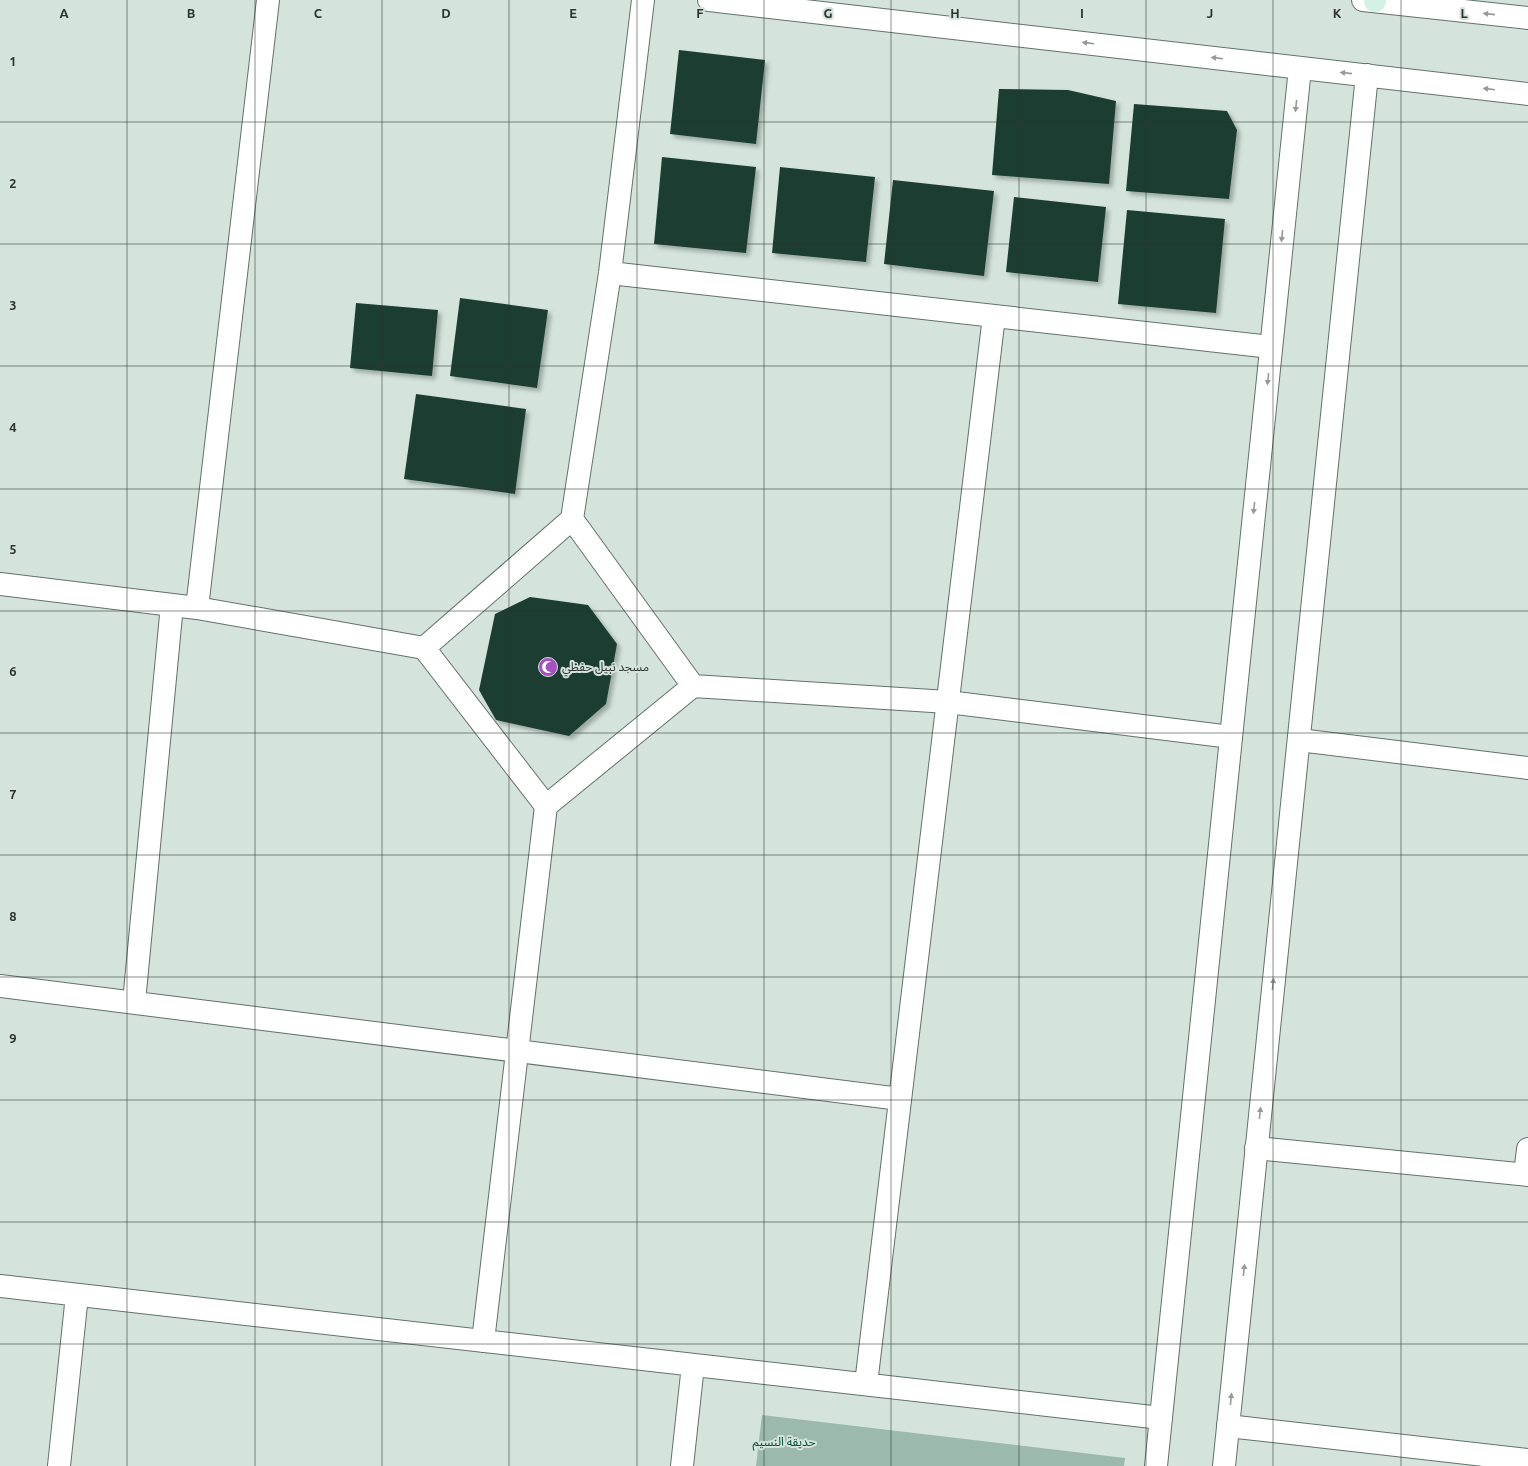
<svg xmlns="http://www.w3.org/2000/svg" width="1528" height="1466" viewBox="0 0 1528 1466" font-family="Ubuntu,'Noto Sans Arabic',sans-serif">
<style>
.green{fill:#9bbaad}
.building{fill:#1c3e32;filter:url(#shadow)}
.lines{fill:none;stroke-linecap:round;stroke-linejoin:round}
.minor-casing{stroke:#63716b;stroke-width:24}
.tertiary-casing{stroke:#63716b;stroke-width:24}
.secondary-casing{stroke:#63716b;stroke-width:24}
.minor{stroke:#fff;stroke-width:22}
.tertiary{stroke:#fff;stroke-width:22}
.secondary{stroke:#d4f1e6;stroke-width:22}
.oneway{fill:#969998}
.grid{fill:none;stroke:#2e3331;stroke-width:1;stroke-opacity:0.55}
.labels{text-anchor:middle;stroke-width:4;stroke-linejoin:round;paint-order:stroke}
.poi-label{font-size:12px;fill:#2e3331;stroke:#d4e4dd;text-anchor:start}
.park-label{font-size:12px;fill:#004c37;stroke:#d4e4dd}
.grid-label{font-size:13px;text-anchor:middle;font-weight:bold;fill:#2e3331;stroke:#d4e4dd;stroke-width:4;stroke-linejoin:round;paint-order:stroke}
</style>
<defs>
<filter id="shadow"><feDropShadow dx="3.5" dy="3.5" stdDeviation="2" flood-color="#0004"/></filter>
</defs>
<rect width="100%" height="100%" fill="#d4e4dd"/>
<!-- green -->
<path class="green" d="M762 1415 1125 1458 1124 1466H756Z"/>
<!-- building -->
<path class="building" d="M679 50 765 60 756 144 670 134Z
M999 89 1068 90 1116 101 1109 184 992 175Z
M1134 104 1227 111 1237 130 1229 199 1126 191Z
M662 157 756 167 746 253 654 244Z
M780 167 875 177 866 262 772 253Z
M893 180 994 191 984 276 884 264Z
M1014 197 1106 207 1098 282 1006 272Z
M1127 210 1225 219 1216 313 1118 304Z
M460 298 548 310 537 388 450 376Z
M356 303 438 310 432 376 350 368Z
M416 394 526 409 515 494 404 479Z
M530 597 588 605 617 644 606 704 569 736 496 720 479 690 495 614Z"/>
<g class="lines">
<!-- minor casing -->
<g class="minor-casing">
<path id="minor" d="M610 273 1271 347
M572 519 610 273 643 0
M0 584 197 608 424 648
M197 608 268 0
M693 686 948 702 1231 737
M1299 740 1528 768
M0 986 900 1099
M134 1002 172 605
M1256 1148 1528 1175
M1525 1174 1528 1149
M0 1286 1161 1418
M483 1341 546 806 693 686 572 519 424 648 546 806
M866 1384 994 316
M1228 1426 1528 1460
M59 1466 77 1295
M682 1466 693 1365"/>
</g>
<!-- tertiary casing -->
<g class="tertiary-casing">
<path id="tertiary" d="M709 0 1528 94
M1363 0 1528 18
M1156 1466 1300 68
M1224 1466 1367 75"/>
</g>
<!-- secondary casing -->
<g class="secondary-casing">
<path id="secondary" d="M1375 1V0"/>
</g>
<!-- minor -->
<use href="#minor" class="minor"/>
<!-- tertiary -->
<use href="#tertiary" class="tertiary"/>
<!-- secondary -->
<use href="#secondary" class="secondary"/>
</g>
<!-- one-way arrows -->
<defs><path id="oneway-solid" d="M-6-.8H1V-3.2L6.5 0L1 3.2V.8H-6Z"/></defs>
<g class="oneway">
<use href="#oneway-solid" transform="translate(1489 14) rotate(-174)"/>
<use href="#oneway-solid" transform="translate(1088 43) rotate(-173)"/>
<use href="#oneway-solid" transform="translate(1217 58) rotate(-173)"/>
<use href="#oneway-solid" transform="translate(1346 73) rotate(-174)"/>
<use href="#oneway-solid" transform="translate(1489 89) rotate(-173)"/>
<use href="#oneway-solid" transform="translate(1296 106) rotate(96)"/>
<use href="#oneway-solid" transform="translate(1282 236) rotate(96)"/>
<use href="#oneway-solid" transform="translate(1268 379) rotate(96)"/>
<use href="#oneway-solid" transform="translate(1254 508) rotate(96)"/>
<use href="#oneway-solid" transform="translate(1273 984) rotate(-84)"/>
<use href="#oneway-solid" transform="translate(1260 1113) rotate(-84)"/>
<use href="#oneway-solid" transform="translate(1244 1270) rotate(-84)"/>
<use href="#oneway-solid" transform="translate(1231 1399) rotate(-84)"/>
</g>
<!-- grid -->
<path class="grid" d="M127 0V1466M255 0V1466M382 0V1466M509 0V1466M637 0V1466M764 0V1466M891 0V1466M1019 0V1466M1146 0V1466M1273 0V1466M1401 0V1466M0 122H1528M0 244H1528M0 366H1528M0 489H1528M0 611H1528M0 733H1528M0 855H1528M0 977H1528M0 1100H1528M0 1222H1528M0 1344H1528"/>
<!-- icons -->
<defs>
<g id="mosque-disc" transform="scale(1)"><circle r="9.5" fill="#a551c0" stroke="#d4e4dd"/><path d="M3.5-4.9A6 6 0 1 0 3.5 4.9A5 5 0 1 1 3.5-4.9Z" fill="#fff"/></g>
</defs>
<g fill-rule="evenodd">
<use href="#mosque-disc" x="548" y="667"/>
</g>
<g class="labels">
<!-- poi labels -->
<g class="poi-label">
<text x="562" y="671">مسجد نبيل حفظي</text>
</g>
<!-- park labels -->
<g class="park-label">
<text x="784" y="1446">حدیقة النسیم</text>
</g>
</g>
<g class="grid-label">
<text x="64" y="18">A</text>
<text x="191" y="18">B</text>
<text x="318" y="18">C</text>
<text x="446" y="18">D</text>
<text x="573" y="18">E</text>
<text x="700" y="18">F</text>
<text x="828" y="18">G</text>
<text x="955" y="18">H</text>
<text x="1082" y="18">I</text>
<text x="1210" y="18">J</text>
<text x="1337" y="18">K</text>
<text x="1464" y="18">L</text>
<text x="13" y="66">1</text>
<text x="13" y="188">2</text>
<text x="13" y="310">3</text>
<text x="13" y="432">4</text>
<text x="13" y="554">5</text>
<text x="13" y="676">6</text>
<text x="13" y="799">7</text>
<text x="13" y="921">8</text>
<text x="13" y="1043">9</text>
</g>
</svg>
